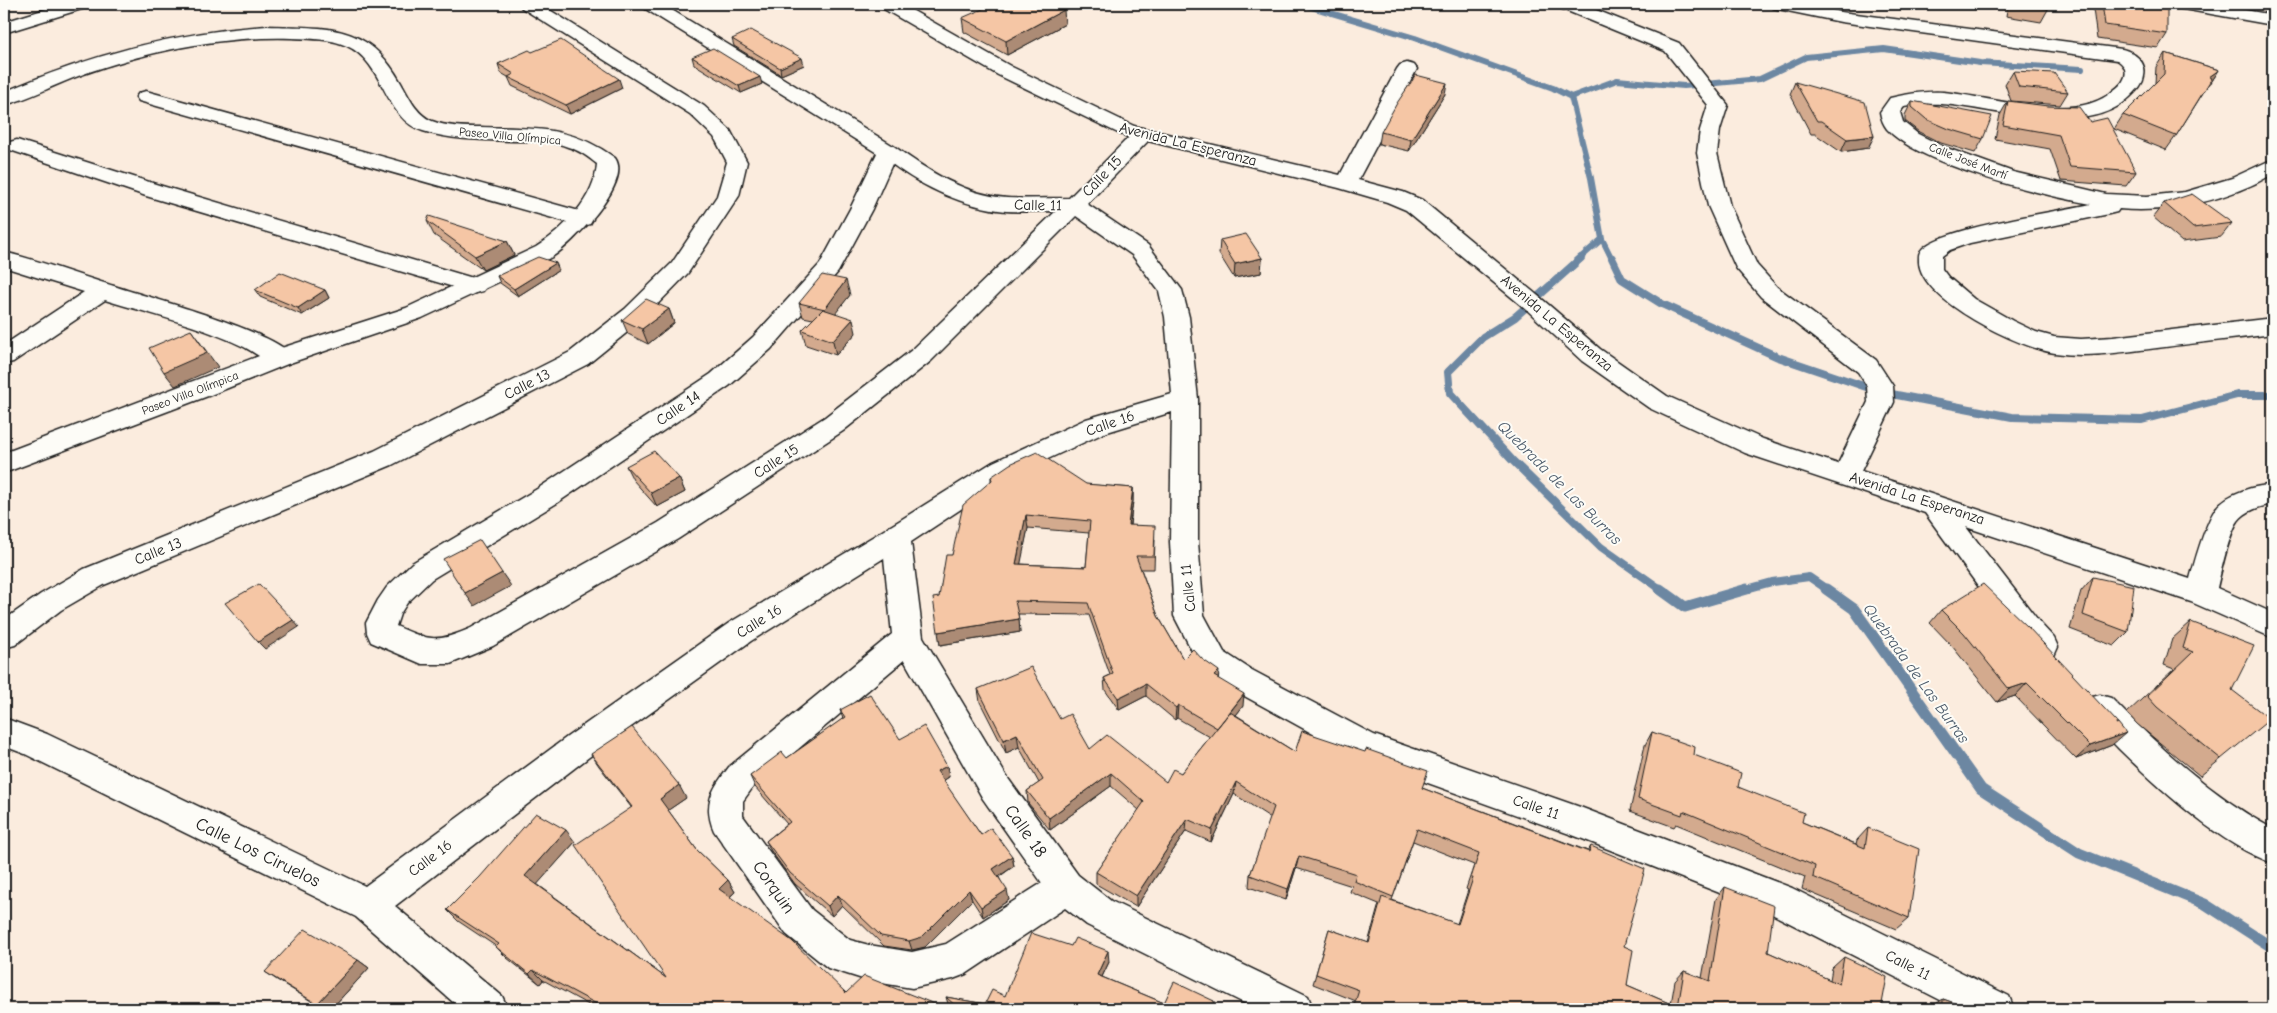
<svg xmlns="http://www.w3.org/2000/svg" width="2277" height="1013" viewBox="0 0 2277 1013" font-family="'Comic Neue',sans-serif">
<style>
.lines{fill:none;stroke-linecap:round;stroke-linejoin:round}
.stream-far2{stroke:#6c87a2;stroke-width:6}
.stream-far1{stroke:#6c87a2;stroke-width:8}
.stream{stroke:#6c87a2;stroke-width:11}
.minor-casing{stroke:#1c1c1c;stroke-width:3}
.major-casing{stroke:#1c1c1c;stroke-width:3}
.minor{fill:#fdfcf7;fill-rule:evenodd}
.major{fill:#fdfcf7;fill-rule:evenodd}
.wall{fill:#d3aa8e;stroke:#1c1c1c;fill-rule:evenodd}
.shaded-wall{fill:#ac8b74;stroke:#1c1c1c}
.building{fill:#f5c6a5;stroke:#1c1c1c;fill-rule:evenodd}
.labels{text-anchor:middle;stroke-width:4;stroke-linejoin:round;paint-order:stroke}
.far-street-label{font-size:12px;fill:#1c1c1c;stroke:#fdfcf7}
.street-label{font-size:15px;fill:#1c1c1c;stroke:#fdfcf7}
.water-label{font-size:16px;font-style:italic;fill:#4b5a6a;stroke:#fdfcf7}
.near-street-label{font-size:18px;fill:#1c1c1c;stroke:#fdfcf7}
</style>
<rect width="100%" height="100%" fill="#fbecde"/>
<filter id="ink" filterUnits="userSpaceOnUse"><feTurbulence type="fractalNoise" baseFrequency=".02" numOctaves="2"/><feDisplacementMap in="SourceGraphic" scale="10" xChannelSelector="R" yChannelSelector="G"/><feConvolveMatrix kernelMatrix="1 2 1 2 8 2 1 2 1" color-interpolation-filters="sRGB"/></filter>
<g filter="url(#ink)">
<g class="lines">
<!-- stream-far2 -->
<path class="stream-far2" d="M1301 4 1415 38 1553 88 1571 97 1591 178 1602 239 1579 259
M1571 97 1617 80 1684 86 1760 79 1806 57 1884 49 1980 63 2082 69
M1602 239 1612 259"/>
<!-- stream-far1 -->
<path class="stream-far1" d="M1581 258 1515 317 1483 337 1448 372 1450 393 1512 460 1601 547 1662 590
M1612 258 1622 279 1662 304 1778 357 1881 392 2012 417 2142 420 2237 395H2273
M1743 590 1772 582 1809 577 1828 590"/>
<!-- stream -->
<path class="stream" d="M1660 589 1685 607 1747 589
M1826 589 1854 609 1981 789 2079 853 2205 904 2273 948"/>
<!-- minor casing -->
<g class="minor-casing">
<path id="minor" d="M62 4H88L85 8 4 33V22Z
M519 4H540L704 106 730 130 747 162 739 196 688 273 641 321 588 364 392 465 104 585 61 610 15 645 4 648V620L41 594 84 569 374 451 570 352 625 309 672 263 717 196 727 162 714 137 690 114 522 8Z
M641 4H662L895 147C928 171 965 195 1007 198 1027 199 1048 198 1069 198L1129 137 1120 134 998 75 882 8 879 4H901L1012 67 1134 126 1340 175 1397 69 1400 65 1407 63 1414 65 1417 69 1358 180 1403 192 1422 200 1543 300 1600 349 1667 396 1763 439 1838 464 1868 402 1867 386 1858 372 1761 297 1736 268 1708 206 1697 153 1700 130 1708 105 1665 51 1560 8 1557 4H1581L1679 43 1728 105 1720 130 1717 153 1730 206 1757 265 1777 287 1876 360 1893 386 1894 402 1861 471 2190 579C2195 560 2205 524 2216 508 2227 493 2256 485 2273 485V505C2262 505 2245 511 2238 521 2229 533 2221 572 2217 588L2273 613V638L2191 602 1966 527 2041 624 2054 638 2058 647 2054 656C2035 662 2031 655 2019 642L1925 513 1745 453 1649 408 1582 361 1527 310 1406 210 1387 202 1339 188 1148 141 1087 204 1148 245 1182 290 1189 317 1198 399V542L1204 615 1224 652 1250 669 1374 735 1580 807 1792 888 2009 996 2014 1009H1958L1768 912 1575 836 1353 756 1228 687 1202 670 1174 616 1170 542 1172 412 1104 433 1011 476 911 542 923 637 1007 777 1078 875 1111 901 1308 996 1313 1009H1256L1087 925 1065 908 966 974 953 979 912 988 869 981 828 968 786 934 714 831C702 803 713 788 729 767L892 634 884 558 751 641 589 757 395 906 502 996 508 1009H461L356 917 25 754 4 746V718L47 734 365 886 567 737 729 623 899 521 993 462 1086 419 1172 394 1165 317 1159 291 1132 255 1076 216 931 361 843 431 678 539 493 646 450 664H422L371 642 367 633 366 623 378 600 387 587 412 563 537 489 711 374 753 337 820 264 850 209 877 153 644 8ZM892 164C924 188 965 207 1006 211 1022 212 1039 211 1056 211L913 349 825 417 658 523 471 628C437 643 430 641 396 626L400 614 407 603 432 579 557 503 729 386 771 349 838 272 872 209ZM904 660 983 799 1042 883 946 944 912 952 869 945 850 940 812 910 743 816V801L753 787Z
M1770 4H1804L1841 12 2122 49C2134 52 2147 62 2144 76 2143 85 2136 91 2130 97 2085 140 1996 108 1942 104 1929 103 1916 104 1904 107L1900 112 1903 122 1918 134 1944 147 2013 172 2106 194 2147 196 2185 192 2232 178 2273 159V174C2229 200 2170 214 2119 209L2117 212 2109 214 1970 243 1950 250 1942 256V269L1948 277 1974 299 2013 321 2036 332 2054 337 2081 339 2113 337 2273 318V334C2234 339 2195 343 2157 348 2123 352 2088 358 2055 353 2020 348 1921 301 1919 262 1919 256 1918 253 1923 248 1946 227 2055 212 2091 204 2042 195 1919 165 1887 129 1883 124 1881 118 1880 112L1890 98C1907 94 1925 91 1943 92 1989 96 2077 126 2114 90 2118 87 2122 84 2124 79 2128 71 2124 64 2117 60L1841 22 1773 8Z
M2174 4H2212L2273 15V25L2183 9 2177 8Z
M146 91 590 214 593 219 590 224 582 226 574 224 139 101 136 97 139 93Z
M17 140 162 186 483 281 487 286 483 291 475 293 467 291 146 196 10 150 7 146 10 142Z
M4 252C41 261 77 275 114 286 147 297 278 332 293 357L290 363C272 368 259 355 244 347 201 326 151 314 105 300L13 362 4 364V345L84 292 4 267Z
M2100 695 2111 698C2160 748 2212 796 2273 829V863C2220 845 2159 788 2119 749 2107 736 2092 724 2084 708L2089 698Z"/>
</g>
<!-- major casing -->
<g class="major-casing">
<path id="major" d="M267 26C329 28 368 23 401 83 409 97 416 114 432 121 447 127 465 127 481 127 533 129 570 125 615 158 633 183 572 244 552 257L422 318 290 363 208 396 4 473V453L272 351 406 308 536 247C563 230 595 198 597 164 588 157 579 150 568 147 553 141 536 141 520 141 487 140 454 141 423 131 384 119 385 63 347 46 330 38 310 39 291 38 220 36 149 51 81 75 55 84 30 99 4 105V92C88 56 175 32 267 26Z"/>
</g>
<!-- minor -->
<use href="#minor" class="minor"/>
<!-- major -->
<use href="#major" class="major"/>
</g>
<!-- wall -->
<path class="wall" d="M2008 4H2051L2041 22 2006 16Z
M2097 4H2145L2167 34 2158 48 2097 39 2093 9Z
M962 18 1065 24 1007 55 964 32Z
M732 39 804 65 781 75 734 46Z
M532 52 622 88 570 114 512 86 508 77 501 73 498 64Z
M2165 53 2219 70 2210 84 2208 85 2176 136 2166 150 2114 129 2123 115 2155 83 2156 67Z
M692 57 762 84 741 93 694 64Z
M2013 71 2068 92 2060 105 2011 101 2005 84Z
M1795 82 1874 136 1868 148 1841 152 1815 134H1811L1790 94Z
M1445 94 1409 151 1379 144 1381 132Z
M1912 101 1983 139 1975 153 1941 143 1919 132 1905 121V115Z
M2008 101 2090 122 2136 172 2126 186 2061 181 2050 149 1995 139 2000 115Z
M2164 203 2232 223 2221 237 2182 242 2153 217Z
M427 221 507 241 514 255 483 270 434 235Z
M1220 240 1262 258 1261 273 1234 278 1219 254Z
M559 270 518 296 500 283 497 276Z
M255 290H325L329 298 302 315 260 297Z
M850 295 835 313 856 333 836 355 806 345 802 330 813 319 803 317 799 303Z
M669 309 674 323 648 344 628 334 622 320Z
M626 466 679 478 685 492 657 507 633 480Z
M991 477 1133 488V501L1130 525 1155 539 1154 569H1141L1158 616 1183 659 1219 679 1243 706 1236 715 1295 752 1422 788 1588 851 1591 846 1624 946 1627 985 1671 1004 1675 981 1684 971 1702 978 1716 899 1725 887 1768 952 1830 980 1832 968 1844 957 1881 1009H1353L1356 1001 1313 984 1329 929 1368 943 1379 904 1350 892 1352 886 1296 868 1286 900 1249 887 1250 875 1271 818 1234 794 1211 842 1186 831 1136 907 1096 884V872L1139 810 1111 786 1050 830 1028 803 1027 791 1039 783 1019 747 1006 753 980 702 978 689 1060 719 1090 749 1166 782 1181 773 1210 737 1177 718 1175 720 1146 696 1119 710 1105 690 1104 678 1110 675 1089 615 1018 614 1020 632 940 645 939 597 952 555 991 481ZM1028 528 1089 533 1086 567 1020 564ZM1413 841 1474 865 1466 889 1468 890 1457 924 1392 900Z
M2093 577 2128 632 2114 646 2070 629 2081 591Z
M1941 610 2112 745 2076 759 2015 696 1997 702 1952 646 1930 623Z
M2191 622 2232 690 2221 759 2200 776 2137 724 2127 713 2174 669 2164 665 2172 639Z
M840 710 900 739 947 766 949 777 943 781 981 835 1012 856 1014 866 999 877 1009 900 983 917 972 900 925 947 912 950 884 946 842 905 832 916 795 884 771 851 766 841 787 824 755 787 750 776 787 758 843 719Z
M1652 732 1694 755 1738 787 1802 822 1856 844 1857 840 1868 828 1909 918 1896 929 1802 889 1805 877 1676 824 1674 827 1630 811 1645 745Z
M591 754 686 798 668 810 697 850 728 880 735 892 730 897 846 993 947 1009H596L543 980 540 984 507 958 496 947H497L458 921 447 910 575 842 537 884 666 978 631 807 599 766Z
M358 960 369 968 331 1009H324L277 980 265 972Z
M1109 962 1102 977 1164 1003 1214 1001 1213 1009H951L949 1007 946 997 985 1004 1005 996Z
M1943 999 1971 1009H1929Z"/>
<!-- shaded-wall -->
<path class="shaded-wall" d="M1064 10 1065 24 1007 55 1006 41Z
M802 58 804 65 781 75 780 68Z
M2219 70 2210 84 2200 91 2209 77Z
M760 77 762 84 741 93 739 86Z
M619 79 622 88 570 114 566 105Z
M1447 83 1445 94 1409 151 1411 140Z
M1874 136 1868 148 1841 152 1847 139Z
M507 241 514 255 483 270 475 256Z
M1262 258 1261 273 1234 278 1235 264Z
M556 263 559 270 518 296 514 289Z
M846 280 850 295 828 323 825 309Z
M325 290 329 298 302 315 298 308Z
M669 309 674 323 648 344 642 329Z
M853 319 856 333 836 355 833 341Z
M191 330 218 367 175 386 164 372Z
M679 478 685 492 657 507 651 493Z
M1133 488V501L1128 538V525Z
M1026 515 1028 528 1018 577 1016 564Z
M502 573 511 586 474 606 465 593Z
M1019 619 1020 632 940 645 938 632Z
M293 620 299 627 265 649 258 642Z
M1219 671 1218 683 1214 676Z
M2027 683 2015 696 1997 702 2009 689Z
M1146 684V696L1119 710 1118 698Z
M1244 694 1243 706 1217 740 1218 728Z
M1178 705 1177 718 1175 720 1176 708Z
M2126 733 2112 745 2076 759 2090 746Z
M1017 734 1019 747 1006 753 1004 740Z
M947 766 949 777 939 782 937 771Z
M1111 773V786L1050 830 1049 818Z
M1236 782 1234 794 1211 842 1212 830Z
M679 785 686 798 667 811 660 799Z
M1187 819 1186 831 1136 907V896Z
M566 830 575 842 535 887 525 876Z
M1012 856 1014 866 995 879 993 869Z
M1299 856 1296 868 1286 900 1288 889Z
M728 880 735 892 726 900 719 889Z
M969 890 972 900 925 947 912 950 909 941Z
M1007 890 1009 900 983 917 981 907Z
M838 895 842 905 832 916 828 906Z
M1108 951 1109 962 1098 985 1097 975Z
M358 960 369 968 331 1009H324L317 1004Z
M533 970 543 980 540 984 529 974Z"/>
<!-- building -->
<path class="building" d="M994 4H1050L1064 10 1006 41 962 18Z
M2021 4H2051L2048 9Z
M2102 4H2145L2167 8V34L2105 25Z
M751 30 802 58 780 68 732 39Z
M561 40 619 79 566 105 508 77 514 74 498 64 529 50 532 52Z
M713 48 760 77 739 86 692 57Z
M2165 53 2219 70 2209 77 2212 78 2176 136 2123 115 2164 74Z
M2013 71 2054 73 2068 92 2019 87Z
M1416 75 1447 83 1411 140 1381 132 1397 103Z
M1795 82 1865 102 1874 136 1847 139 1821 121H1817Z
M1912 101 1992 116 1983 139 1949 129 1926 119 1912 107Z
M2008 101 2048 106 2079 107 2090 122 2107 118 2136 172 2070 167 2059 135 2003 125Z
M2192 194 2232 223 2193 228 2164 203Z
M429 216 507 241 475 256 427 221Z
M1246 234 1262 258 1235 264 1220 240Z
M538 257 556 263 514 289 497 276Z
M280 272 325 290 298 308 255 290Z
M822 275 846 280 825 309 799 303Z
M646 299 669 309 642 329 622 320Z
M823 309 853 319 833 341 802 330Z
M191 330 207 353 164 372 149 348Z
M654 451 679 478 651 493 626 466Z
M1037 452 1086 484 1133 488 1128 525 1155 526 1154 556H1136L1158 616 1183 659 1193 649 1202 659 1219 671 1214 676 1244 694 1217 728 1178 705 1176 708 1146 684 1118 698 1104 678 1113 674 1088 603 1015 601 1019 619 938 632 933 598 939 597 946 555H952L963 505 992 480 991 477 1010 464ZM1026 515 1090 521 1086 567 1016 564Z
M480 540 502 573 465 593 443 559Z
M2093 577 2134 586 2128 632 2083 615Z
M259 584 293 620 258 642 225 603Z
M1983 584 2028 627 2117 722 2116 724 2118 723 2126 733 2090 746 2027 683 2009 689 1964 633 1941 610Z
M2191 622 2254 646 2232 690 2270 719 2221 759 2157 707 2147 696 2193 652 2183 648Z
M1031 667 1060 719 1070 714 1090 749 1107 735 1166 782 1173 769 1181 773 1230 712 1295 752 1302 731 1365 752 1366 749 1428 771 1422 788 1589 852 1591 846 1645 869 1624 946 1633 950 1627 985 1678 1007 1684 971 1710 981 1725 887 1774 906 1768 952 1839 984 1844 957 1887 977 1881 1009H1353L1359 990 1316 974 1329 929 1369 943 1382 897 1458 924 1473 878H1471L1479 853 1417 829 1393 897 1354 881 1356 874 1299 856 1288 889 1250 875 1274 807 1236 782 1212 830 1187 819 1136 896 1096 872 1144 802 1111 773 1049 818 1027 791 1043 780 1017 734 1004 740 978 689Z
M870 694 900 739 924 726 947 766 937 771 981 835 991 828 1012 856 993 869 1007 890 981 907 969 890 922 937 909 941 881 936 838 895 828 906 790 873 766 841 790 822 750 776 782 752 787 758 845 717 840 710Z
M632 727 679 785 660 799 697 850 728 880 719 889 792 941 846 993 864 976 947 1009H606L533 970 529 974 496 947 499 944 447 910 480 877 536 813 566 830 525 876 666 978 575 845 632 807 591 754Z
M1652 732 1695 747 1694 755 1741 773 1738 787 1804 813 1802 822 1865 848 1868 828 1919 849 1909 918 1813 877 1815 866 1683 811 1682 815 1638 799Z
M305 929 358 960 317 1004 265 972Z
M1031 933 1071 946 1075 938 1108 951 1097 975 1164 1003 1174 982 1214 1001 1211 1009H959L946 997 985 1004 992 990 1005 996Z
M1943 999 1971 1009H1943Z"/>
</g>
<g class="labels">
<!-- far-street labels -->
<g class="far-street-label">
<text transform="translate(510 136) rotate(5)" y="4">Paseo Villa Olímpica</text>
<text transform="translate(1968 161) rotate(21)" y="4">Calle José Martí</text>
<text transform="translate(190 393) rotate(-21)" y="4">Paseo Villa Olímpica</text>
</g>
<!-- street labels -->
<g class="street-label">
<text transform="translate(1188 144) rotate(14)" y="5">Avenida La Esperanza</text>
<text transform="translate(1102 176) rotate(-46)" y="5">Calle 15</text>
<text transform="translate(1038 205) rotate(1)" y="5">Calle 11</text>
<text transform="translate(1557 323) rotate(40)" y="5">Avenida La Esperanza</text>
<text transform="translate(527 384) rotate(-27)" y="5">Calle 13</text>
<text transform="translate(678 408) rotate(-34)" y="5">Calle 14</text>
<text transform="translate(1110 423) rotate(-19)" y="5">Calle 16</text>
<text transform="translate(776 461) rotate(-33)" y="5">Calle 15</text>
<text transform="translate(1917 498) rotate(18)" y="5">Avenida La Esperanza</text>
<text transform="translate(158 551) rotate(-22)" y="5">Calle 13</text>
<text transform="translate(1188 588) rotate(-96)" y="5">Calle 11</text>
<text transform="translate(759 621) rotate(-32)" y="5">Calle 16</text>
<text transform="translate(1536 807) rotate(19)" y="5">Calle 11</text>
<text transform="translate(430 858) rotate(-37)" y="5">Calle 16</text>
<text transform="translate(1908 965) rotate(27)" y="5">Calle 11</text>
</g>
<!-- water labels -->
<g class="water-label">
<text transform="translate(1560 482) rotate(45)" y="6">Quebrada de Las Burras</text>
<text transform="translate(1917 673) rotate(54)" y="6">Quebrada de Las Burras</text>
</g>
<!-- near-street labels -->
<g class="near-street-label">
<text transform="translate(1026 831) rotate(55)" y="6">Calle 18</text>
<text transform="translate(258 852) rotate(26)" y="6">Calle Los Ciruelos</text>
<text transform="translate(774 887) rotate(55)" y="6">Corquin</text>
</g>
</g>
<!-- margin -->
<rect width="2277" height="1013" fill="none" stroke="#fdfcf7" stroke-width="20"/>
<rect x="10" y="10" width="2257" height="993" fill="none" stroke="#1c1c1c" stroke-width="2" filter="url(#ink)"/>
</svg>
